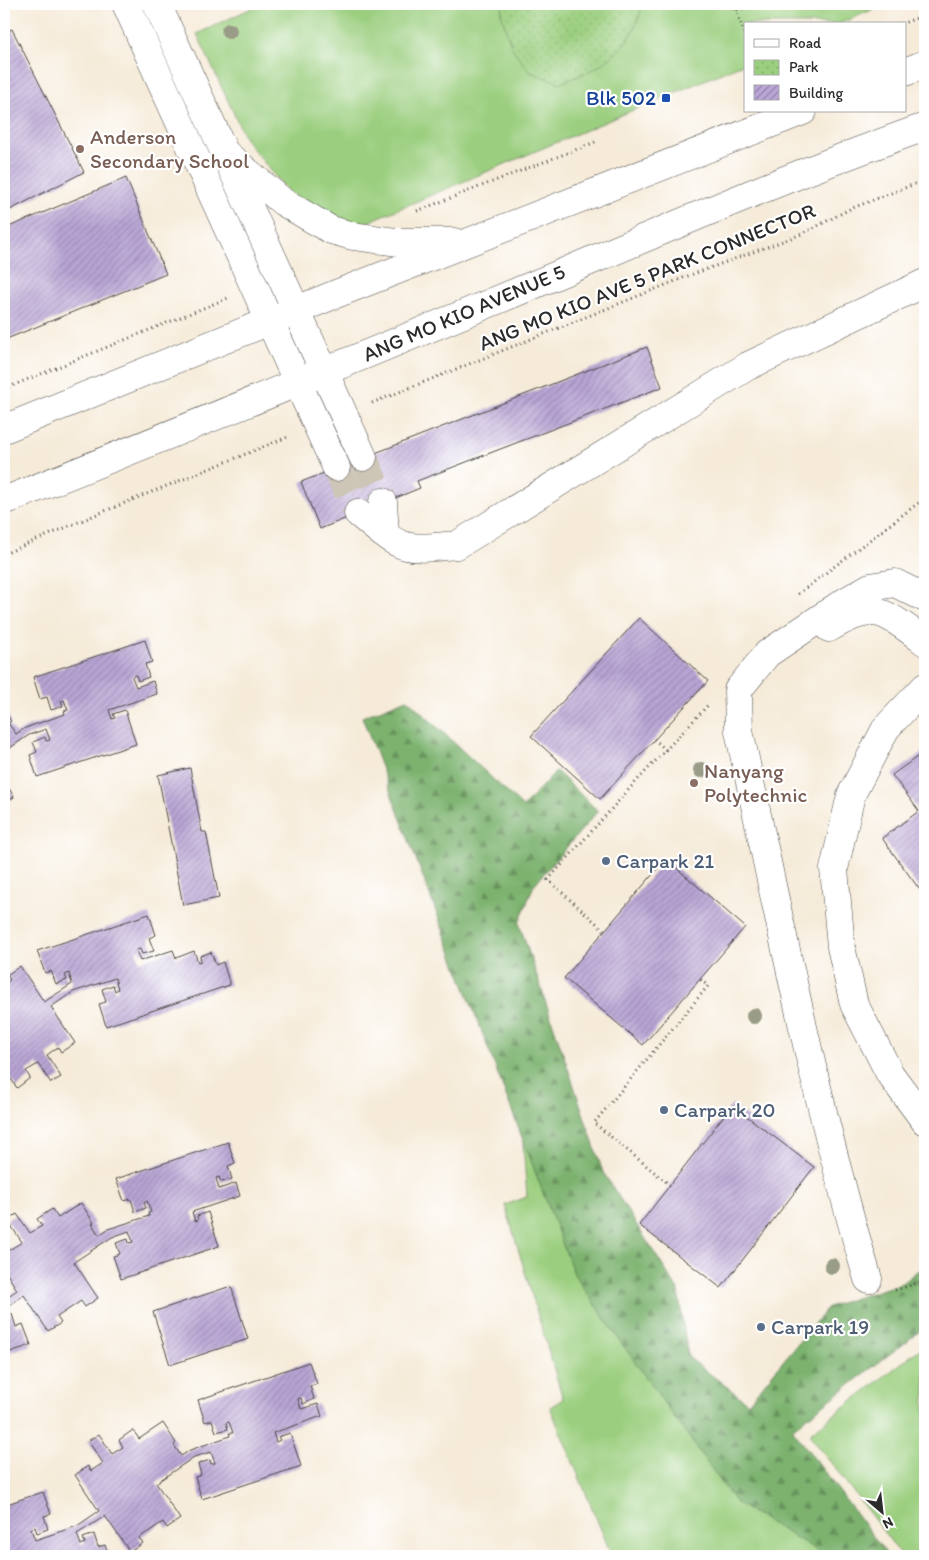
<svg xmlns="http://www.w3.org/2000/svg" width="929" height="1560" viewBox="0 0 929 1560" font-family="Itim,sans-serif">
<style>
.grass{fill:#9bcf7f;stroke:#637d55}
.forest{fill:url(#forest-firs);stroke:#546e4c}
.park{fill:url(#park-dots);stroke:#637d55}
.building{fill:url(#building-hatch)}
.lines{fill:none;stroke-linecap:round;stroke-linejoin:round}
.minor-tunnel{stroke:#cdc5b6;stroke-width:28;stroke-dasharray:28 14;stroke-linecap:butt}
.minor-casing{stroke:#494845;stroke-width:29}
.major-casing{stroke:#494845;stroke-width:29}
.path{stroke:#494845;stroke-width:3;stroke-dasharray:1 4;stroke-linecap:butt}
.minor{stroke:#fff;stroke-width:28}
.major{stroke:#fff;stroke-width:28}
.tree{fill:#999c87}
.transit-dot{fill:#1a4fb4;stroke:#fff;stroke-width:2}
.education-dot{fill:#8d6e63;stroke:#fff;stroke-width:2}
.service-dot{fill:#5c6f8a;stroke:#fff;stroke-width:2}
.labels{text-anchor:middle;stroke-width:4.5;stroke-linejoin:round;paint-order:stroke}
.transit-label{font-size:21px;fill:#164399;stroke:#fff;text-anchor:end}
.education-label{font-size:21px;fill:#785e54;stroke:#fff;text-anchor:start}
.street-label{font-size:21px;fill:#2b2b2b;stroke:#fff}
.service-label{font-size:21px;fill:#4e5e75;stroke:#fff;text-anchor:start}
</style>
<defs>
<pattern id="forest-firs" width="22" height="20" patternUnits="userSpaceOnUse" patternTransform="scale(1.25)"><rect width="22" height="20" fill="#7cb26e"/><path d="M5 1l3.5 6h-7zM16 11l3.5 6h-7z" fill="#66915b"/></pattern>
<pattern id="park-dots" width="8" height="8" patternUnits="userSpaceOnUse" patternTransform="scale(1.25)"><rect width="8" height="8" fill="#9bcf7f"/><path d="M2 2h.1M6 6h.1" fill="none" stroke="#86b26e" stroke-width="1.8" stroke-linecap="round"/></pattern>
<pattern id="building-hatch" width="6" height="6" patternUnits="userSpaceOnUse" patternTransform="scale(1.25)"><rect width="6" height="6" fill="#b9a5d5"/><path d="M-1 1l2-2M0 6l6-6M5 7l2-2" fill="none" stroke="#9787ad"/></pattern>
</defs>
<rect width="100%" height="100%" fill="#fff"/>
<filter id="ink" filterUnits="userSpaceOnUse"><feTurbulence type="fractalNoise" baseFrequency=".02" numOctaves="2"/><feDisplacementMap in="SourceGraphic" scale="10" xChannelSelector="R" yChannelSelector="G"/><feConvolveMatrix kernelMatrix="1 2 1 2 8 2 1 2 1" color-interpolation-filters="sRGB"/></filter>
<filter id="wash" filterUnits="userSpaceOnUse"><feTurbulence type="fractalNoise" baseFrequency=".0096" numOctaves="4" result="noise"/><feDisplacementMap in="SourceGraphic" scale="20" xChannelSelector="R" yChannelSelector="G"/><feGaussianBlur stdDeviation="1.12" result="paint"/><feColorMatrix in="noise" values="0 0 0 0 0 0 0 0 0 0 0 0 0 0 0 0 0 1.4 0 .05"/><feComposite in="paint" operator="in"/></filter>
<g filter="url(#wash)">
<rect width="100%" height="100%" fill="#f6ebd9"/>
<!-- grass -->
<path class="grass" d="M260 4H503L501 13 634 29 643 4H886L839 24H745V63L358 226 289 193 246 140 197 34Z
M517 1065 692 1437 870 1556H612L550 1407 563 1399 505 1205 527 1197Z
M925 1345V1556H902L809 1434Z"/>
<!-- forest -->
<path class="forest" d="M407 699 523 807 556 771 598 811 534 885 519 923 603 1172 678 1290 688 1357 748 1403 828 1307 902 1283 925 1265V1327L792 1429 888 1556H827L736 1503 622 1344 574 1274 362 717Z"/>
<!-- park -->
<path class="park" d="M503 4H643C640 12 638 22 634 29 617 61 592 71 561 83L530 72 512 48 501 13Z"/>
<g id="blocks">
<!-- building -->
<path class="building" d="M12 29 84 172 4 213V33Z
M126 178 166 274 4 340V229Z
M647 347 662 387 417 481 420 488 320 529 301 482Z
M639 618 708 681 600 799 531 736Z
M145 640 152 662 145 664 149 677 138 681 136 675 132 677 136 687 153 681 157 694 109 710 112 719 115 718 113 714 125 710 136 744 37 777 30 755 37 752 33 742 45 737 46 741 50 740 46 729 29 735 4 752V710L11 721 8 723 16 734 25 728 65 714 64 711 68 710 64 700 61 701 63 706 51 710 47 697 40 699 33 677Z
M925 751V897L882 838 919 811 892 775Z
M190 768 202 832H206L219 898 183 905 158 775Z
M4 780 14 797 4 804Z
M666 859 745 927 643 1045 564 978Z
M149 914 156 935 149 938 154 951 142 954 140 949 136 950 140 961 173 950 176 958 194 951 198 962 201 961 200 956 211 952 216 965 223 962 230 985 106 1026 99 1004 106 1002 102 989 113 985 115 991 118 989 115 978 73 992 51 1007 75 1043 61 1052 58 1047 47 1055 61 1077 51 1083 38 1064 26 1071 30 1078 17 1088 11 1079 4 1084V985L10 980 7 975 20 966 44 1002 72 984 69 973 65 975 67 980 56 984 51 971 45 973 37 951Z
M732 1105 814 1167 721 1288 639 1225Z
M228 1142 235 1163 228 1166 232 1179 221 1182 219 1177 216 1178 219 1189 236 1183 240 1196 192 1212 195 1221 198 1220 197 1216 208 1212 219 1246 121 1279 113 1256 120 1254 116 1243 128 1239 129 1243 133 1242 129 1231 112 1237 74 1262 98 1298 85 1307 81 1301 57 1317 61 1323 48 1331 24 1295 4 1309V1299L17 1290 4 1269V1247L6 1245 9 1250 22 1242 7 1220 17 1214 30 1233 42 1226 37 1219 52 1209 58 1218 81 1203 94 1223 92 1224 99 1235 108 1229 149 1216 148 1213 151 1212 147 1201 144 1203 146 1208 135 1212 131 1199 124 1201 116 1179Z
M231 1286 248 1339 170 1365 153 1312Z
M12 1314 16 1327 23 1324 31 1345 4 1354V1316Z
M309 1362 317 1384 310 1386 314 1399 303 1404 301 1398 298 1399 301 1409 318 1404 322 1416 273 1433 276 1442 280 1440 278 1437 290 1433 301 1466 202 1499 195 1477 201 1475 198 1464 210 1460 211 1464 215 1463 211 1452 194 1457 156 1483 180 1519 167 1528 163 1522 139 1538 143 1543 130 1552 105 1516 77 1534 81 1545 85 1543 83 1538 94 1534 98 1547 105 1545 109 1556H4V1505L43 1492 51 1514 44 1516 48 1529 37 1533 35 1527 31 1529 35 1540 77 1526 99 1511 75 1475 88 1466 91 1471 103 1463 88 1441 99 1434 112 1454 123 1447 119 1440 133 1430 139 1439 163 1423 176 1443 174 1445 181 1456 190 1450 230 1436 229 1433H233L229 1422 226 1423 228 1429 216 1432 212 1420 205 1422 198 1400Z"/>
</g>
</g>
<g filter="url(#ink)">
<use href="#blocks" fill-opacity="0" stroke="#494845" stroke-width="1"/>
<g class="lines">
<!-- minor-tunnel -->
<path class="minor-tunnel" d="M363 457 383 502
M336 467 358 513"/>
<!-- minor casing -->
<g class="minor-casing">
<path id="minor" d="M126 4 336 467
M157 4 363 457
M383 502 385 534
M358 513C372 524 388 541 406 546 422 550 441 546 457 545L748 366 925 283
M829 628C843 620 857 612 874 612 886 611 915 634 925 642
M925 687 886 728 851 795 834 869 841 947 854 1004 890 1074 925 1121
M868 1279C814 1099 779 914 739 731L738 690 767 654 841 604 870 587 895 583 925 598"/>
</g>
<!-- major casing -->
<g class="major-casing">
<path id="major" d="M905 72 925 64
M225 153 283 202 331 230 353 236 397 242H454
M4 429 336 294 803 111
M4 501C180 431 356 359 531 286 662 231 792 174 925 127"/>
</g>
<!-- path -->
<path class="path" d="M729 4 736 10 765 4
M736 4V10L745 35
M901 24 925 15
M417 211 598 141
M4 389 228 298
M372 403 688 276 802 234 850 209 925 180
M4 554 95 515 290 436
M798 594 925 498
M654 739 666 750
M604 930 548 880 632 786 708 705
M670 1185 594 1123 708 986 700 979
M895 1290 925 1281"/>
<!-- minor -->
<use href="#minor" class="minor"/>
<!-- major -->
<use href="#major" class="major"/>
</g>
<!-- trees -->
<g class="tree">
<circle cx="229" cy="31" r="8"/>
<circle cx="701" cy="770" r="8"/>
<circle cx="754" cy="1016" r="8"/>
<circle cx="832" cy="1266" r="8"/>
</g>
</g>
<!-- markers -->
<rect class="transit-dot" x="661" y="93" width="10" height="10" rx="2.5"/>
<g class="education-dot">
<circle cx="80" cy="149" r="5"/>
<circle cx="694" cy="783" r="5"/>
</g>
<g class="service-dot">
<circle cx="606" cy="861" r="5"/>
<circle cx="664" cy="1110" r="5"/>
<circle cx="761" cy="1327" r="5"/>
</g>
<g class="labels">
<!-- transit labels -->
<g class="transit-label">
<text x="656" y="105">Blk 502</text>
</g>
<!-- education labels -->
<g class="education-label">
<text x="90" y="144">Anderson<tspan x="90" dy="24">Secondary School</tspan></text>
<text x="704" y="778">Nanyang<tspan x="704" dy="24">Polytechnic</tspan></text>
</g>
<!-- street labels -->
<g class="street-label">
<text transform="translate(647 277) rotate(-22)" y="7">ANG MO KIO AVE 5 PARK CONNECTOR</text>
<text transform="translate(464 313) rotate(-23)" y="7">ANG MO KIO AVENUE 5</text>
</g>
<!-- service labels -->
<g class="service-label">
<text x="616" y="868">Carpark 21</text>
<text x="674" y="1117">Carpark 20</text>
<text x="771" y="1334">Carpark 19</text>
</g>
</g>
<!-- margin -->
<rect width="929" height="1560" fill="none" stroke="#fff" stroke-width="20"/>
<!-- legend -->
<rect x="744" y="22" width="162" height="90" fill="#ffffff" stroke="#aaaaaa"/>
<rect x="754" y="39" width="25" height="8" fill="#ffffff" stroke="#aaaaaa"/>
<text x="789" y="48" font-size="15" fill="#2b2b2b">Road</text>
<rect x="754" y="60" width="25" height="15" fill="url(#park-dots)" stroke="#aaaaaa"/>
<text x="789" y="72" font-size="15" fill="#2b2b2b">Park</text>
<rect x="754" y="85" width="25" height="15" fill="url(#building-hatch)" stroke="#aaaaaa"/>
<text x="789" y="98" font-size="15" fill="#2b2b2b">Building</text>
<!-- north arrow -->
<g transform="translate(882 1512) rotate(152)" stroke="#ffffff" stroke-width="4" paint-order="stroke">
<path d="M0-4L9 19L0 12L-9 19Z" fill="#2b2b2b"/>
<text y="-8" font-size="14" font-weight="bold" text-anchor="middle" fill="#2b2b2b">N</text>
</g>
</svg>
